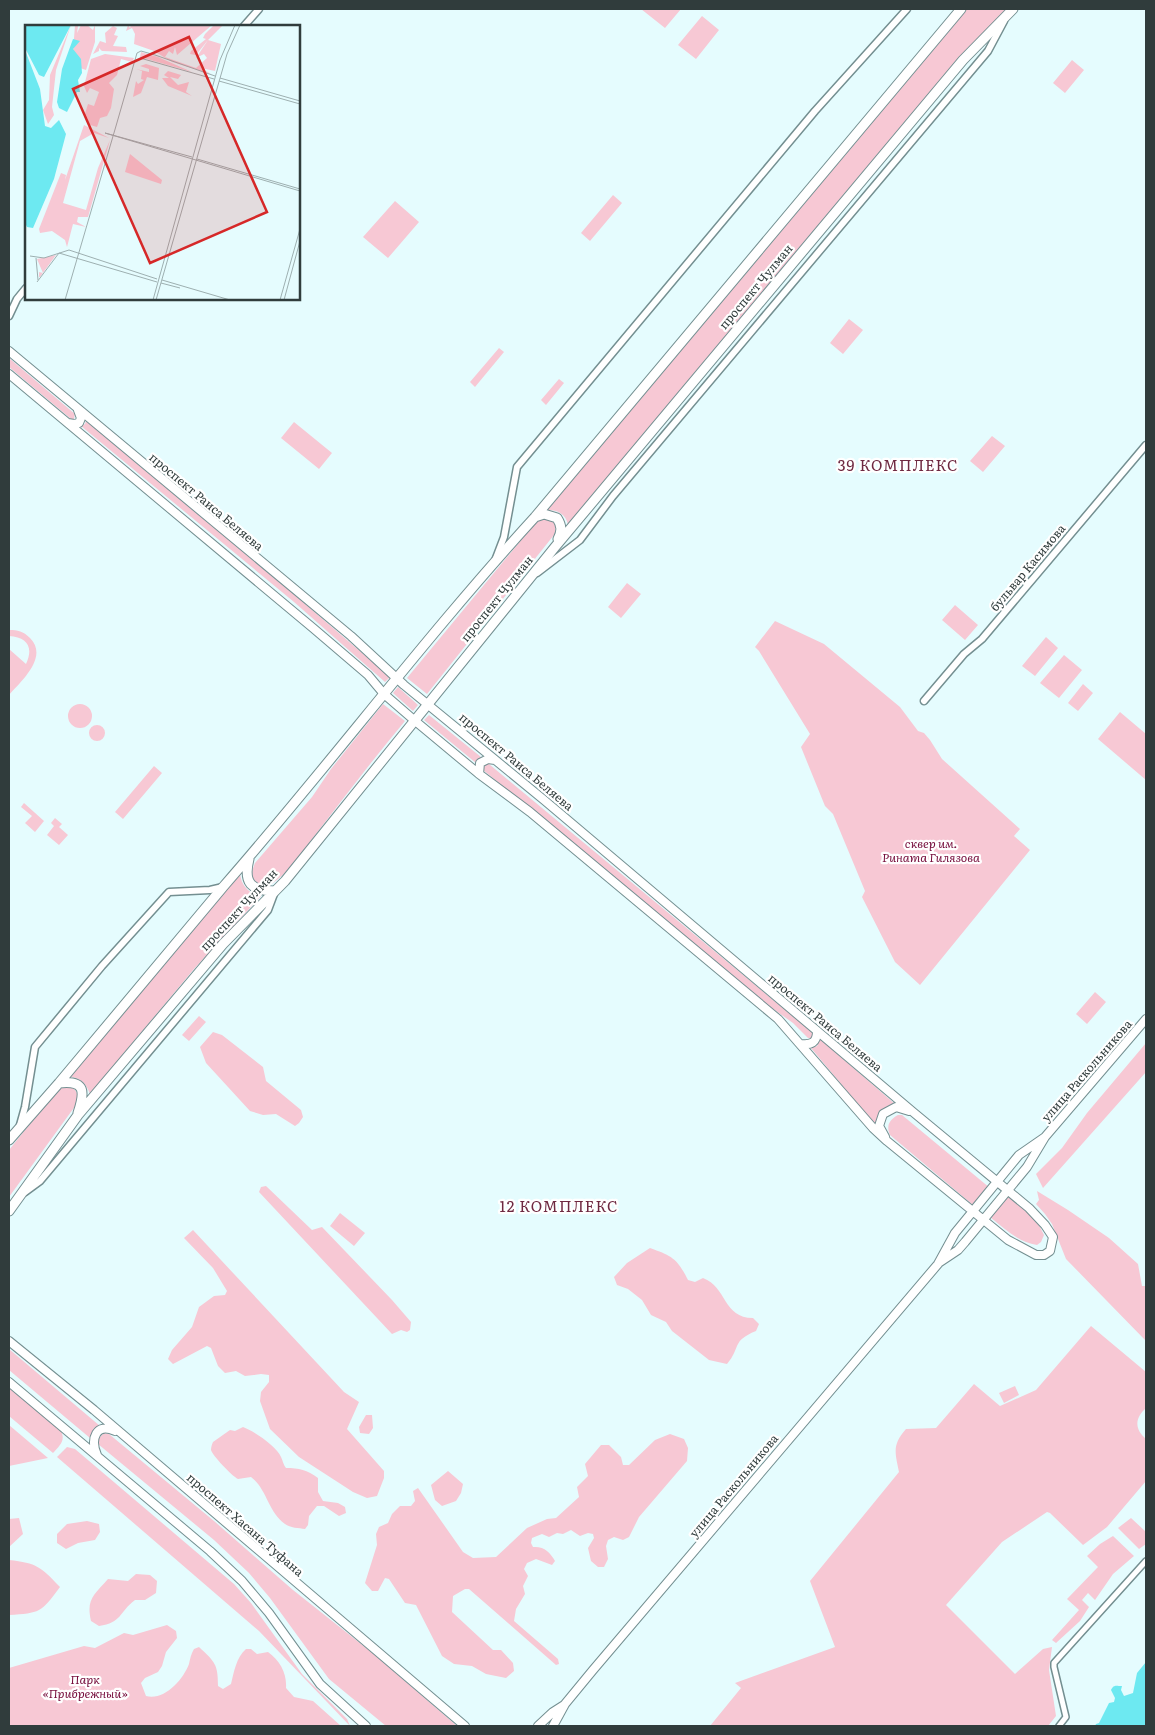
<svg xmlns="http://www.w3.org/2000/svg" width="1155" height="1735" viewBox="0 0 1155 1735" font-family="Literata,serif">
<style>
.green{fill:#f7c8d4}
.water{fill:#6de9f1}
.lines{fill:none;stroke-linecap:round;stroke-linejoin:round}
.pedestrian-casing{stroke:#748f91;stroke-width:8}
.minor-casing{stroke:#748f91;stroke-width:9}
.tertiary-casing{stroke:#748f91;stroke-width:10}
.secondary-casing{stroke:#748f91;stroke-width:11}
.pedestrian{stroke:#fff;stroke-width:5}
.minor{stroke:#fff;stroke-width:6}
.tertiary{stroke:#fff;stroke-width:8}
.secondary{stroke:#fff;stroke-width:9}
.labels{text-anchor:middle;stroke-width:4.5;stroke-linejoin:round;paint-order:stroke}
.street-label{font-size:12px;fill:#303c3c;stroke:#fff}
.park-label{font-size:12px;font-style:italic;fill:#760d3c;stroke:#fff}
.quarter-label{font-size:15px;letter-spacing:1px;fill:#6e2941;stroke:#fff}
.inset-road{fill:none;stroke:#9dafb0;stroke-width:1}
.view{fill:#d62828;fill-opacity:0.15;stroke:#d62828;stroke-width:2.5}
.inset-edge{fill:none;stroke:#303c3c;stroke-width:2.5}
</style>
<rect width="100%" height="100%" fill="#e5fcfe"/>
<!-- green -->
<path class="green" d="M641 9H681L665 28Z
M967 9H1006L954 65 568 525C566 514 558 510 547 510Z
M702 16 719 30 696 59 678 45Z
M1072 60 1084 70 1065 93 1053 83Z
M613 195 622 203 590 241 581 233Z
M395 201 419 222 388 258 363 237Z
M849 319 863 330 843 354 830 343Z
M499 348 504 352 475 387 470 382Z
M9 358 75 414 74 419H71L9 367Z
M559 379 564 383 546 405 541 400Z
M86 421 297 597 390 677 385 682 294 602 81 426 85 424Z
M294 422 332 453 319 469 281 438Z
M992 436 1005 446 983 472 970 461Z
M541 519C552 518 559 523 554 535L427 694 407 678 537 521Z
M627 583 641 594 621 618 608 607Z
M955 605 978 625 965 640 942 620Z
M775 621 824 644 900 707 918 731 924 733 930 740 942 759 1020 829 1014 836 1030 850 920 985 895 962 862 897 865 891 833 814 825 806 801 747 810 734 759 651 755 647Z
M9 630C18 630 23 631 30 638 49 657 21 681 9 695V649L26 664C34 647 27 637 9 636Z
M1046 637 1058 648 1035 676 1022 666Z
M1064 655 1082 670 1059 698 1040 683Z
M1083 684 1093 693 1078 711 1068 703Z
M398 687 418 705 413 711 393 693Z
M68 716a12 12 0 1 1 24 0a12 12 0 1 1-24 0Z
M383 704 405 721C374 758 345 796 316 834 306 847 287 874 273 883 267 887 257 885 253 878 251 873 253 868 255 863L312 797 331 769Z
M1120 712 1146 734V780L1098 739Z
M429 715 481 757 476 763 424 720Z
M89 733a8 8 0 1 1 16 0a8 8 0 1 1-16 0Z
M486 763 489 764 813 1033 812 1038H808L793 1023 769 1006 483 770 482 765Z
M154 766 162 773 123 819 115 812Z
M24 803 44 821 35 832 25 823 32 816 21 807Z
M55 818 62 824 59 827 68 835 59 845 47 835 54 826 51 823Z
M240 874C242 887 249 893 261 896L194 969 90 1094C86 1084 82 1078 70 1077Z
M1095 992 1106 1002 1087 1024 1076 1014Z
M199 1016 206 1022 189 1041 182 1035Z
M213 1032 222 1035 263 1067 266 1081 301 1110 303 1117 299 1123 295 1126 276 1114 263 1115 250 1111 206 1063 200 1047Z
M820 1039 895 1104C884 1108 878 1114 875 1125L811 1048 817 1046Z
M1146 1043V1072L1043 1188 1036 1174 1062 1148 1087 1113Z
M69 1086C78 1090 79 1096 76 1105L9 1197V1150L57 1090 63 1087Z
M898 1115H902L990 1188 974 1206 890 1135C886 1126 889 1120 898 1115Z
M266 1186 312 1230 322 1227 392 1300 411 1322 410 1330 407 1332 401 1330 392 1334 259 1192 261 1187Z
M1037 1191 1068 1210 1109 1238 1138 1264 1142 1286H1146V1341L1066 1259 1052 1224 1045 1214 1036 1204 1039 1200Z
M1008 1195 1037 1221 1044 1235 1041 1242 1037 1245C1018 1242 1005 1229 990 1217Z
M340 1213 365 1233 354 1246 330 1226Z
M193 1230 344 1392 359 1402 347 1429 384 1471V1478L377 1496 367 1498 353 1492 299 1457 270 1429 260 1401 261 1392 269 1382V1375L261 1374 245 1376 236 1371 225 1373 218 1366 211 1348 207 1346 173 1364 168 1359 172 1350 192 1327 199 1307 214 1296 225 1295 227 1291 213 1268 184 1238Z
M650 1248C672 1256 677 1258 688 1280L695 1282 703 1278C727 1287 723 1318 753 1318L759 1324 756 1331C731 1341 741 1348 727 1364L709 1360 672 1331 666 1322 651 1315 642 1300 628 1289 617 1285 614 1277 627 1263Z
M1091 1326 1146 1372V1408C1135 1418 1134 1429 1146 1439V1481L1107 1527 1083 1545 1050 1513 1047 1512 1002 1542 946 1605 1015 1674 1043 1649 1052 1647 1049 1670 1056 1716 1048 1726H710L741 1688 735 1683 835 1647 810 1581 899 1472C895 1452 892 1445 906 1429L936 1428 974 1384 1000 1406 1036 1390Z
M9 1349 100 1426 94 1428 90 1438 9 1370Z
M1015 1386 1019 1395 1004 1403 999 1393Z
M9 1387 61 1431C66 1441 59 1446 53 1453L9 1416Z
M366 1415H372L373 1428 369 1434 360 1433 359 1427Z
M9 1425 48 1458 9 1466Z
M243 1427C254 1431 277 1447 281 1457 283 1461 283 1464 286 1468 299 1468 307 1470 318 1478V1492L323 1501 338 1503 345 1507 346 1513 339 1516 324 1506H317L309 1516 308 1525 305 1529C299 1528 290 1528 285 1524 268 1512 267 1489 251 1477L238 1479C232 1476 212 1455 211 1450 211 1447 212 1444 213 1442L230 1430 235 1431Z
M104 1433 109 1434 214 1521 293 1590 375 1655 457 1726H386L329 1679 270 1598 249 1573 214 1540 98 1444V1439Z
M670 1434 684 1439 688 1448 687 1461 639 1517 629 1537 623 1540 614 1537 608 1540 606 1546 608 1559 604 1567H598L591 1561 588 1548 594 1538 593 1534 588 1533 580 1536 571 1530 563 1534 557 1533 549 1537 542 1534 532 1538 531 1543 533 1547C544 1546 550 1552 555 1561L552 1565 536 1559 527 1563 524 1569 528 1576 523 1586 525 1594 516 1609 514 1621 558 1659 559 1664 556 1665 469 1589H465L453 1596 452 1612 493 1650H501L513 1663 514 1671 506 1678 486 1674 472 1666 454 1664 442 1656 416 1605 405 1603 389 1579 385 1578 378 1591H372L365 1583 377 1545 376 1534 379 1527 388 1523 392 1514 400 1506H411L415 1501 413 1491 418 1488 463 1552 473 1558 496 1557 527 1528 547 1519 556 1518 579 1497 577 1487 588 1476 585 1464 601 1445H609L621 1457 623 1465H629L655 1440Z
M67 1447 75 1449 234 1584 251 1603 302 1674 347 1719 350 1726 259 1631 57 1457Z
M448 1471 463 1484 461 1493 456 1501 442 1506 435 1500 431 1485Z
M19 1518 23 1534 9 1547V1519Z
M1131 1518 1145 1531 1146 1529V1544L1139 1549 1118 1528Z
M87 1521 99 1524 100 1532 95 1540 78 1543 66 1549 57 1543V1534L67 1524Z
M1113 1536 1134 1556 1113 1574 1095 1600 1088 1593 1082 1600 1089 1607 1080 1621 1056 1643 1052 1640 1079 1610 1067 1599 1098 1567 1087 1556 1100 1544Z
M9 1560C37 1563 41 1567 60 1587 41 1613 40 1613 9 1615Z
M136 1574 150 1575 157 1581 156 1593 145 1600H135C119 1612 122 1623 99 1626L91 1621C86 1599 94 1595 108 1579L128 1581Z
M167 1625 176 1631 177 1638 166 1652 162 1666 158 1672 145 1678 141 1683 146 1696C164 1701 183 1680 189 1664 190 1659 191 1654 194 1649L199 1647C215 1662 218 1664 218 1686L223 1689 231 1684C234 1672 236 1658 246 1649H251L257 1654 268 1652C280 1661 287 1673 286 1688L294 1697 313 1701 341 1726H9V1668L84 1646 95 1648 124 1633 133 1635Z"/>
<!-- water -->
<path class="water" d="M1146 1662V1726H1095L1096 1724 1099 1723 1109 1703 1114 1702 1115 1698 1111 1690C1114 1684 1116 1686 1122 1686L1121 1690 1124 1696 1133 1693 1137 1673Z"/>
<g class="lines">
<!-- pedestrian casing -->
<g class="pedestrian-casing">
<path id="pedestrian" d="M1059 1726 1066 1717 1054 1667V1663L1146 1561"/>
</g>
<!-- minor casing -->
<g class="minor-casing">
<path id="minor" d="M244 26 259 9
M9 316 17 299 26 288
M496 558 504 537 517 467 815 111 907 9
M537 573 580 540 613 496 988 51 1004 21
M924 701 964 654 982 639 1146 445
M20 1125 25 1107 35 1047 102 966 169 892 210 890 223 887
M25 1192 40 1181 268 910 274 894"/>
</g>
<!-- tertiary casing -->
<g class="tertiary-casing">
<path id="tertiary" d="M9 351 351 636 404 685 544 800 913 1112 1029 1208 1045 1225 1053 1237 1050 1251 1044 1255H1036L1008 1240 887 1141 873 1128 778 1019 530 812 479 774 414 720 384 694 368 675 313 628 9 374
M68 423 74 424 79 423 81 418 78 410
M479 774 480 763 488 759 495 760
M801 1044C811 1045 817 1043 817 1031
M885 1137 879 1126 883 1114 896 1107 909 1111
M940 1262 958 1250 965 1242 1027 1167 1045 1137 1146 1019
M9 1341 94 1410 465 1726
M9 1382 210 1551 242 1581 269 1613 320 1684 366 1726
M97 1455C90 1439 96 1422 115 1431
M538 1726 553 1712 564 1705
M553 1726 565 1704 593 1670 938 1264 955 1233 1019 1155 1045 1137"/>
</g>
<!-- secondary casing -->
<g class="secondary-casing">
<path id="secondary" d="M535 517 544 514 557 518C562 526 562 531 558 539
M249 859C243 883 251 891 275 891
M59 1083C86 1080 85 1092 78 1113
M9 1140 59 1083 223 887C329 766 426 636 535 517L961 9
M9 1211 78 1115 223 944 285 881 555 547 963 60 1013 9"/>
</g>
<!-- pedestrian -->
<use href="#pedestrian" class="pedestrian"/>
<!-- minor -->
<use href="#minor" class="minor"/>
<!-- tertiary -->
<use href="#tertiary" class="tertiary"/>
<!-- secondary -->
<use href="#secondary" class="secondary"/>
</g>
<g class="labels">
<!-- street labels -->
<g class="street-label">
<text transform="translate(756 287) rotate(-50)" y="4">проспект Чулман</text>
<text transform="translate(206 502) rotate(40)" y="4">проспект Раиса Беляева</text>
<text transform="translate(1028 568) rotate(-50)" y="4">бульвар Касимова</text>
<text transform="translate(497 599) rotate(-51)" y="4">проспект Чулман</text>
<text transform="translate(516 762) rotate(40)" y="4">проспект Раиса Беляева</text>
<text transform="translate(239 910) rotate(-47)" y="4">проспект Чулман</text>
<text transform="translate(825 1023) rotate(40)" y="4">проспект Раиса Беляева</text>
<text transform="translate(1087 1071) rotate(-49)" y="4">улица Раскольникова</text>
<text transform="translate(734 1486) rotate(-50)" y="4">улица Раскольникова</text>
<text transform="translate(245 1525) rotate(41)" y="4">проспект Хасана Туфана</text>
</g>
<!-- park labels -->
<g class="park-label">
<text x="931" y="848">сквер им.<tspan x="931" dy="14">Рината Гилязова</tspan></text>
<text x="85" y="1684">Парк<tspan x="85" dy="14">«Прибрежный»</tspan></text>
</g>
<!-- quarter labels -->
<g class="quarter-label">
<text x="898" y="471">39 КОМПЛЕКС</text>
<text x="559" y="1212">12 КОМПЛЕКС</text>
</g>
</g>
<!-- overview -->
<g transform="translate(25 25)">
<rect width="275" height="275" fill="#e5fcfe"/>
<path d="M46 0 31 45 27 82 29 90 23 99 18 85 24 75 25 50ZM50 0 53 1 52 8 56 0H62L68 5 70 0V17L61 45 55 43V34L48 27ZM103 0 105 3 106 0H187L152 30 150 22 148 29 144 26 140 32 171 43 182 33 179 29 171 33 183 15 171 30 165 29 166 26 181 14 178 13 180 9 189 0H198L183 15 196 19 190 46 176 43 186 49 147 37 129 26 109 19 110 9 107 3 101 6ZM88 1 92 3 89 10 93 11 88 21 101 22 102 27 77 26 74 23V26L68 29 75 16 81 18 80 8ZM116 27 133 32 167 47 115 32ZM80 29 109 33 107 37 96 34 92 50 84 58 89 64 86 83 82 91 75 93 72 102 62 99 63 94 59 92 63 79 69 81 74 67 65 63 62 68 59 61 66 34ZM121 39 134 43 133 55 122 52 116 68 108 72 111 56 113 59 119 55 116 54 117 46 111 44 124 47V44L115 41ZM143 46 156 50 153 54 145 52 153 60 164 57 161 67 167 71 143 61 137 53H144L139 50ZM59 100 84 113 69 108 55 116 38 178 61 185 73 143 85 115 63 192H53L52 197 61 202 48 199 42 222 40 215 27 206 15 208 14 204 36 148 41 150 40 155ZM105 129 137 155 136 159 100 147ZM31 230 15 252H14V247L18 248 12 234Z" fill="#f7c8d4"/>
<path d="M0 0H46L19 52 14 50 0 23ZM48 14 55 16 48 24 56 34 57 48 53 55 55 67H52L42 87 34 83 32 77 37 44ZM0 25 15 64 20 101 26 103 34 95 41 109 29 154 8 203 2 202 0 198Z" fill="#6de9f1"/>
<path class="inset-road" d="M112 28 116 26 130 30 190 51M115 33 189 54M195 53 275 76M194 56 275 79M91 101 112 28M167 132 80 108 275 166M172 134 275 164M5 231 19 233 44 225 132 254M11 233 13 255M137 255 205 275M12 257 34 228 132 257M136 258 155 263M40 275 91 101M128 275 195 35 210 0M131 275 202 29 215 0M255 275 275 204M259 275 275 216"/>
<path class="view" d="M164 12 242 187 125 238 48 64Z"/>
<rect width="275" height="275" class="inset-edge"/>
</g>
<!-- border -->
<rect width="1155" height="1735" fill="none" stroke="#303c3c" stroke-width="20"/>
</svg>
